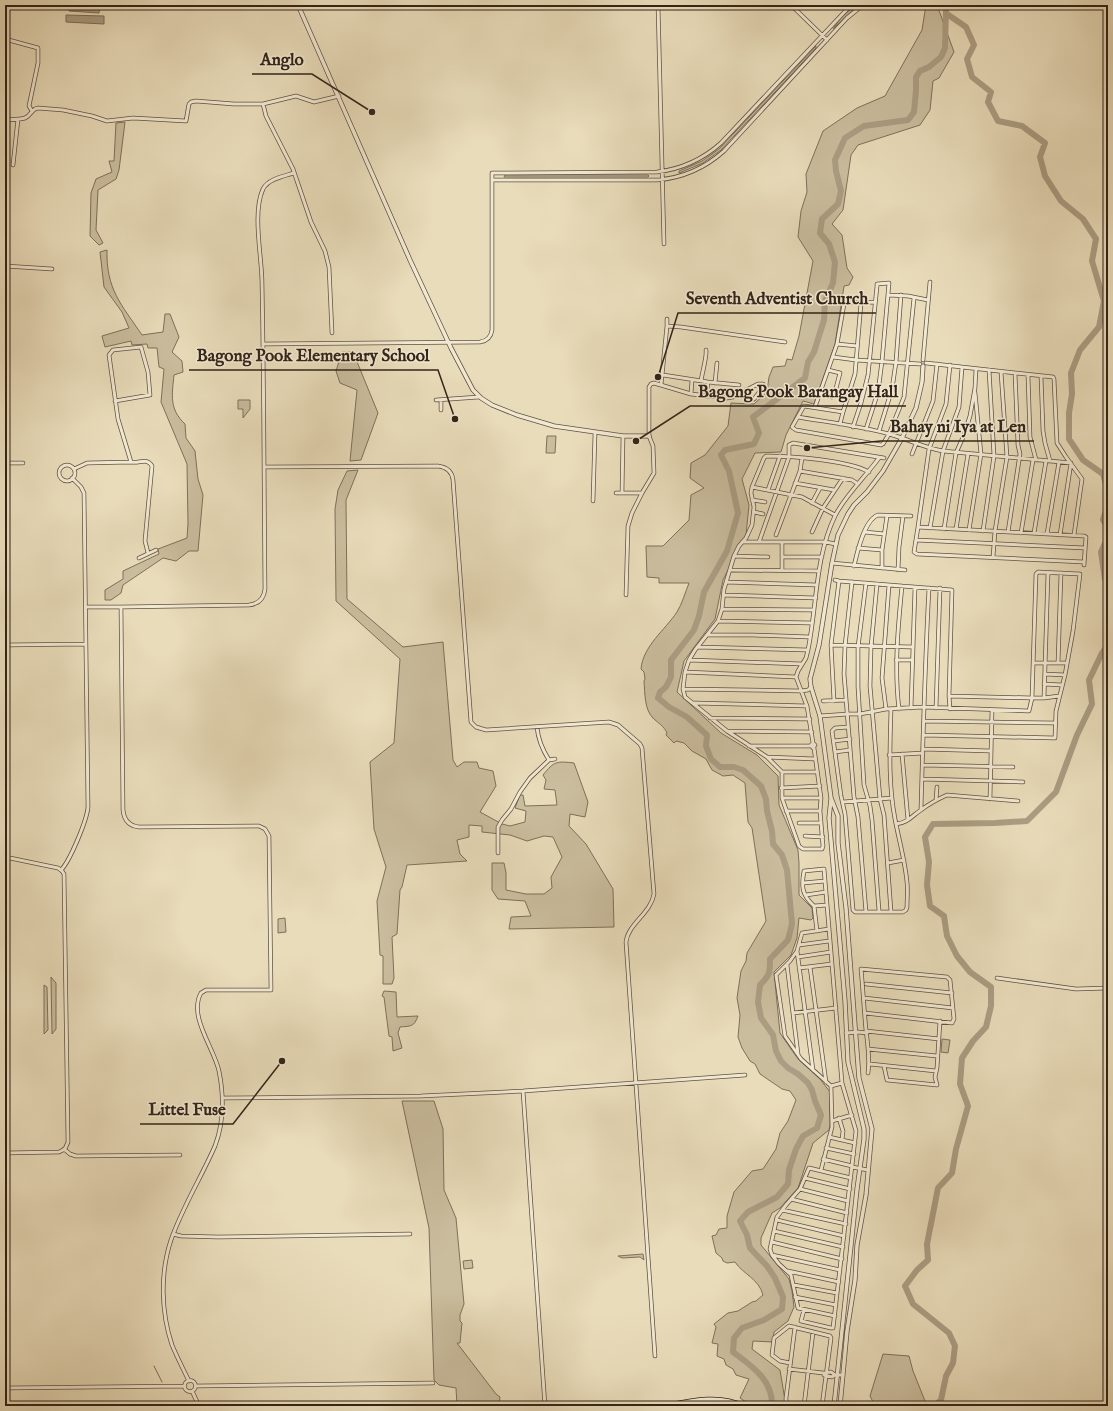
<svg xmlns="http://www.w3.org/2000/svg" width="1113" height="1411" viewBox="0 0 1113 1411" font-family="'IM FELL English',serif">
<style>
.green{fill:#cabd9e;stroke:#7e705b}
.water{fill:#ab9d83;stroke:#7b6d58}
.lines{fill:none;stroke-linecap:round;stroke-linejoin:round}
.stream{stroke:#7b6d58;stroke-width:1}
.river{stroke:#ab9d83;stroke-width:6}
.minor-casing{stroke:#605240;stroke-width:4.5}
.tertiary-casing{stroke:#605240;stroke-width:5}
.secondary-casing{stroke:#322418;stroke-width:5.5}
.minor{stroke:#f1e8d2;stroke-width:3}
.tertiary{stroke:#f1e8d2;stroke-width:3.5}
.secondary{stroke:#f1e8d2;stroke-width:4}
.leader{fill:none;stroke:#322418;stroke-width:1.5}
.callout-dot{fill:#322418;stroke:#f1e8d2;stroke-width:1.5}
.callout-label{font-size:17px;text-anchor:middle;font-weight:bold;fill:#322418;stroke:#f1e8d2;stroke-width:3;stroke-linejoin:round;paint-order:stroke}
</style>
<rect width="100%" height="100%" fill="#e9dcba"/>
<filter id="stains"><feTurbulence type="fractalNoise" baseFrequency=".005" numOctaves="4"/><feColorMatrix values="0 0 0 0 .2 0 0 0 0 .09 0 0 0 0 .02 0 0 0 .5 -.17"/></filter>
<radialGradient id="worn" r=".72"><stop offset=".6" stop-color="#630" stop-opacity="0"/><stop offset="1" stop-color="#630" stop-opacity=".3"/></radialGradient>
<!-- green -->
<path class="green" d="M855 5H858L833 29 840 19Z
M926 5H937L954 52 939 78 933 81 930 110 920 125 858 145 851 155 843 210 832 224 842 235 847 268 853 277 849 285 844 286 835 344 814 404 803 401 786 435 781 452 755 453 742 479 749 505 746 535 723 580 715 619 684 661 677 692 721 733 757 755 778 776 779 805 798 850 799 863V895L812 908 813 918 811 920 799 918 797 938 791 955 774 972 780 1033 798 1059 820 1079 830 1092V1126L829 1130 813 1143 798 1188 780 1208 772 1213 761 1238V1245L789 1279 792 1291 794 1307 788 1321 774 1332 773 1342 753 1341 752 1349 780 1370 786 1406H752L740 1398 749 1379 736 1375 733 1369 726 1365 724 1359 717 1356 718 1344 712 1343 716 1327 714 1324 728 1313 738 1311 752 1302 756 1301 763 1295C759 1279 743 1274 735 1262L727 1263 723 1261 722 1258 716 1253 712 1236 716 1235 719 1229 727 1228V1216L734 1192 752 1171 763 1169 776 1149 780 1133 788 1121 796 1100 790 1091 782 1089 760 1074 755 1064 750 1061 742 1048 738 1037 740 1015 737 998 741 971 746 961 747 953 766 921 752 828 748 822 745 783 733 775 723 776 712 770 706 759 692 751 684 743 676 741 674 743 666 735 667 733C664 726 658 723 653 718 644 709 645 692 644 681L645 679 644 672 641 669C643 646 665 630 677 612 682 604 685 593 689 583H659V578L647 577 646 546H663L689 520 691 495 704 488 690 478 691 463 705 455 728 426 731 403 754 404 767 392 769 377 773 367 785 366 787 359 792 360 799 336 813 261 798 237 801 211 807 192 806 174 823 131 857 108 885 96 922 30Z
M816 46V48L721 150 703 163 679 173V171L702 161 719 149Z
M125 122 119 170 116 179 98 190 96 230 103 243 99 245 90 236 91 193 96 179 112 172 109 161H114L116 123Z
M505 175H648L649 176 648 177H504Z
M107 250C106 289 121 304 142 335L163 332 165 314H170L179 337 172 352 182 361 183 372 174 375C172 395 169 409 185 424L186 438 195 451 198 479 203 495 198 551H189L176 561 163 558 123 585 121 593 111 600H105V590L123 579V571L159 554 158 549 187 538 188 524 187 464 161 402 164 369 159 367 157 348H148L147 344 132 345 131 341 105 347 102 336 129 328 122 312 104 287 100 252Z
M342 352H353L378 413 361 460 350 461 357 390 340 383 336 371Z
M238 400H250V409L243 418V409H238Z
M547 436H556L555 453H546Z
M358 470 346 500 347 599 403 647 443 642 453 760 457 767 464 762H477L479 768 493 771 496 786 480 812 502 824 510 826 525 822 526 811 515 808 520 795H523L525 806 557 805 555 790 544 789 546 780 543 775C554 761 557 761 574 763L588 802 585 817 570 814 569 826 586 844 613 889 614 927 509 929 511 917 531 916 525 901 498 899 492 890V863H504L506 873V890L526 894H544L552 888 551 877 562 857 553 837 544 836 527 841 510 835 482 832V826L469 825V837L457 840 460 854 467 861 407 865 402 887 400 890 397 934 392 937 394 978 392 984H383V956L380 955 377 901 386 867 374 829 370 762 394 743 400 659 336 601 335 509 338 490 347 471Z
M285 918 286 932 278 933V919Z
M51 977 56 983V1029L52 1034Z
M44 985 47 987 48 1030 44 1034Z
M384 991 396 992 397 1017 418 1016C414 1027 411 1026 400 1027L398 1033 402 1048 393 1051 392 1037 389 1036 384 997 382 996Z
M942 1039 950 1040 948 1053 941 1052Z
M402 1101H434L443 1129 444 1190 456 1218 464 1304 460 1315V1321L462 1323 460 1343H457L496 1394 500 1397 499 1406H457L456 1388 439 1385 434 1380 429 1228Z
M643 1254 644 1260 640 1257 622 1258 618 1256Z
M472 1260 473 1268 464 1269 463 1261Z
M883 1354 909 1356 913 1371 927 1406H875L870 1396Z"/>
<!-- water -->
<path class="water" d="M69 5H100L99 13 69 11Z
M66 15 104 16V24L66 22Z"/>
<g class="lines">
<!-- stream -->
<path class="stream" d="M154 1366 162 1382"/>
<!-- river -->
<path class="river" d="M947 14 966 27 974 45 967 59 972 77 991 92 988 102 998 121 1022 126 1045 143 1040 157 1045 176 1061 201 1083 219 1096 239 1092 261 1104 301 1099 327 1080 350 1071 373 1072 394 1069 413V439L1083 460 1103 474 1108 492
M1108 504 1103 520 1108 528
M1108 537 1101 552 1105 579 1108 584
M772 1406C773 1380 752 1366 733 1352L734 1338 742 1328 764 1320 782 1309 783 1297 775 1278 767 1266 750 1248 747 1235 740 1221 748 1212 777 1197 788 1184 789 1170 796 1149 803 1136 817 1128 821 1115 815 1101 812 1090 808 1083 798 1074 788 1068 781 1061 776 1051 773 1035 761 1018 758 1002 760 985C770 975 770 973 770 959L788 940 792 924 787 870 782 855 773 844 772 831 767 811 766 799 761 786 743 770 734 767H720L711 759 706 746 707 735 687 717 669 707 658 698 660 692 666 687 671 677V660L694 630 699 616 704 592 727 551 738 513 729 471 721 455 725 450 754 444 759 433 753 417 805 378 808 362 814 352 824 320 825 301 833 283 835 262 829 244 820 233 822 219 838 204 841 191 836 171 835 160 845 138 864 126 908 120 914 112 916 90V77L920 71 929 67 941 57 945 48 946 5
M934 1406 941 1400 946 1376 953 1363 955 1346 949 1333 913 1304 905 1286 917 1270 928 1260 927 1244 938 1188 952 1173 956 1149 968 1106 960 1084 962 1058 973 1041 986 1027 991 1006V987L970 972 957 956 947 936 944 916 930 906 927 885 929 862 925 837 933 824 995 823 1027 821 1056 792 1077 735 1092 704 1089 680 1102 653 1108 645"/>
<!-- minor casing -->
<g class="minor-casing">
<path id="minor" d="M658 5 664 244
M791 5 827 40
M5 39 38 48V63L29 106 32 111
M263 104 266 116 293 169 311 222 325 251 329 267 332 333
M5 120C11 119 19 120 25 118 31 116 31 109 38 108L63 110 92 116 107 121 133 118 186 121 189 104 191 102 196 101 234 104H263L296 96 314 102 339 96
M13 165 18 119
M492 180H657C682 178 705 168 724 151L847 18 863 5
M5 266 52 269
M889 295 908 296 928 300
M861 303 855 374 843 412 804 406 792 427 793 428 796 430 881 445 883 444 889 434 904 397 914 298
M667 319V326
M263 344 480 342C487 341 491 337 492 330V173L657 172C682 169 702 160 721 143L851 5
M837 344 857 346
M833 357 856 360 920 364
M923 360 930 282
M926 363 1053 377 1054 379 1057 443 1066 457 1082 479 1074 535
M663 375 708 382 739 385
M1028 375 1030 437 1036 460
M1041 376 1043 431 1045 443 1050 461
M701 381C702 373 707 357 706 350
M715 383 717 363
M661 385 667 326 681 327 785 342
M691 394 692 380
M820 394 832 397 834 396 840 373 828 370
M706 396 708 382
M436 400 479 397
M441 400V410
M815 407 837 344 844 304 846 303 875 302
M798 417C827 422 861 426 889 434 908 439 924 448 943 451L1071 463 1060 535
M840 424 843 412
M853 427 861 403 868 375 877 286V284L889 283 882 361 878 392 866 429
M879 431 892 389 896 362 901 295
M912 454 933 401 937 364
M131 462C139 464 147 457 152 466L145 541 148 553
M5 463H23
M59 473a8 8 0 1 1 16 0a8 8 0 1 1-16 0Z
M264 467 438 466C446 467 452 471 453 480L471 722 476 727 486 730 609 722 618 725 640 744 642 748 654 894C651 913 628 924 626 942L655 1356
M74 469 87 463 131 462 118 419 109 355 113 350 141 347 148 372 150 395 115 401
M800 471 852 480 858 484
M795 483 834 490
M752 487 802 497 835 515
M768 490 780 456
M616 493H642L632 513 628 526 626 595
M622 493 623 436
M642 493 654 473 653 446 649 436V387L651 384 654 383 691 394 727 398 733 397 758 384H763L762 389 754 399
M752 500 765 502
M593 501 595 433
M812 503 820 488
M754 512 763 514
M918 527 929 449 946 404 950 365
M930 528 943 451 959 407 962 367
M944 529 956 453 964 435 970 416 975 388 976 369
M956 529 968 454
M969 530 981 454 975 393
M983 531 994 456 989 370
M812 532 823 508 843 478
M865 532 884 534
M1008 532 1020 454 1018 445 1015 373
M1021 533 1033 460
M1034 533 1046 461
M1047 534 1059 462
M776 535 800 471 802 458
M916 540 1085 548
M742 542H825L836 544
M759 542 789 457V445L793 443 884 458
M782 542V570
M858 548 882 550
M734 556 768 557
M783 557H822
M993 557 995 531 1007 457 1001 372
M139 558 156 550
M832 563 905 570
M1084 565 1086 537 1084 536 918 527 914 552 917 554 1084 562
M854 566C857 553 864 520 878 515L911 516
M882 568V550L887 516
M731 570 819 571
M898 570 899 547 903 516
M835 580 839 581 952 590 949 696 950 709
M726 582 817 585
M852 582 845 646 844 674 854 797 858 817 866 912
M866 583 858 647V687L864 785 870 806 872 820 879 911
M877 584 871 647 870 686 880 799 884 815 891 912
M724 595 816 598
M86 607H121
M722 609 813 610
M718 621 812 623
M707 635H753L810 637
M5 645 86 644
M831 645 913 647
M697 647 808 650
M689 660 802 664
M896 660H912
M1033 663H1067
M1058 663 1061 573
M685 672 796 677
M1044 684 1062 685
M683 689 801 691 808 690 811 687
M949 696 1032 698H1044L1059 696
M1044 698 1048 573
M823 701 846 700
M834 701 831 645 839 581
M694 703 807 706
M911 708 915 588
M936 708 940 588
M886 709 882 678 889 585
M899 709C894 668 898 627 902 586
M820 716 848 714H860L886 709 923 707 1029 711 1032 698 1036 574 1038 572 1080 574 1073 631 1065 675 1045 674
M710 718 810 719
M924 721 1055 723
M537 727C538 739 542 749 549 760
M848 727 835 728 832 731 841 796 845 814 853 910 855 912H903L906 910 907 907C907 899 908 890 907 882 905 861 899 840 895 819 888 783 890 746 891 709
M727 731 812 732
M924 735 1055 738 1056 711 1065 675
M834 741 850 739
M813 743 811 745 813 748 815 745 813 743 807 706 796 677 798 671 806 658 808 650C817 606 815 557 835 516 844 497 866 476 879 458
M749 746H810
M814 748 821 798 820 811 823 846 822 849H803L799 846 782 798V772L767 757 727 731 685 697 683 689 685 672 689 660 695 650 718 621 722 609 724 589 734 556 739 546 746 538 752 525 754 507 751 493 752 487 764 458 766 456C792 456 847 460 869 472
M923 749 991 751
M835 752 850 750
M902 754 908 820
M889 755 923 753
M767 757 815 759
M923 765 1013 767
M782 772H817
M922 779 1023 782
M781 788 820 786
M782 798H821
M990 799 992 710
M936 800 937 787
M843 802 892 798
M921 809C923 735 925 662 929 588
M786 811H820
M799 823H821
M896 824C907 823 912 816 921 810 929 804 938 799 947 795L1018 801
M805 836 823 837
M498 853V827L502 820 511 809 520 792 530 778 549 760 555 759
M5 857 58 868 62 871 64 874 68 1142 65 1149 59 1152 5 1153
M888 863 904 860
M61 870C70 861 87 820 88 807L84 493 81 487 72 478
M803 883 825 881
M806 895 826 892
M814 906 827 905
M799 945 829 941
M797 951 813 1070
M798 957 831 952
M787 965 798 1054
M810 967 826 1082
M799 968 832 964
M997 978 1076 989 1108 988
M866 984 952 993
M864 998 953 1008
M793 1013 836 1008
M865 1013 952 1023 954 1019 950 980 947 977 861 969C863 989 864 1010 866 1030 868 1045 870 1059 868 1073
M866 1031 939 1039
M846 1033 858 1032 867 1033
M868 1049 937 1056
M870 1064 936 1071
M884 1066 887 1080 937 1085 935 1077 937 1068 940 1021
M831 1086 842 1083
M523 1091 545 1406
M222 1098 421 1096 523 1091 745 1075
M839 1118 843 1131 842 1140
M832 1121 852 1115
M829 1137 855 1143
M826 1148 854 1154
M64 1149 70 1154 76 1156 180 1155
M823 1159 852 1166
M852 1167 868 1170
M821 1170 832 1127 831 1086 801 1059 785 1036 776 975 790 961 797 951 802 933 829 929
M805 1178 850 1189
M800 1189 848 1201
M791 1199 847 1213
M782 1210 846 1224
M777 1220 844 1236
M774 1231 843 1247
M173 1234 181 1236 218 1237 410 1234
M772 1242 842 1259
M772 1255 840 1270
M788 1271 839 1282
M794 1285 837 1293
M795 1297 836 1305
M804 1310 801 1321 831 1328H833L856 1131 842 1083 824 869 804 871C801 887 802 895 814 906L817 931
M835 1316 798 1308 791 1275 779 1264 772 1255 770 1249 777 1217 786 1205 800 1189 809 1168 851 1178
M790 1363 780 1361 772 1355 774 1338 789 1326 830 1336 831 1338 822 1406
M789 1369 823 1373 831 1372 835 1375H843
M824 1375 832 1377 835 1375
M184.5 1386a5.5 5.5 0 1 1 11 0a5.5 5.5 0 1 1-11 0Z
M189 1381C183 1369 177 1357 172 1345 161 1312 160 1273 171 1240 182 1208 201 1178 215 1146 224 1122 224 1096 219 1071 214 1048 188 1016 201 993L206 990H271L269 836 265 829 259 826 139 827C129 826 124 820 123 810L121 607 249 605C258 604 264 599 265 589 264 487 264 385 262 283 262 257 252 213 263 189 268 179 284 176 294 173
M196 1386 433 1383
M5 1388 185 1386
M192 1391 199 1406
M786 1406V1398L795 1327
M804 1406 813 1332"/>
</g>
<!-- tertiary casing -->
<g class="tertiary-casing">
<path id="tertiary" d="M298 5 410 260 451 348 473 390 481 398 492 405 517 415 554 426 623 436H649
M831 799 829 818 845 1001 848 1062 864 1129V1139L857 1189 834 1406
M840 1406 847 1331 855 1280 857 1245 866 1195 872 1129 859 1078 846 908 838 843V816L831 798 820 716 811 687 810 679 819 645 832 563 838 535 848 514 854 505 867 492 883 471 902 438 916 408 922 382 923 366"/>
</g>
<!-- secondary casing -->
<g class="secondary-casing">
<path id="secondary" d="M665 1406C690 1401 720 1394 743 1406"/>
</g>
<!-- minor -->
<use href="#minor" class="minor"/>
<!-- tertiary -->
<use href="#tertiary" class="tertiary"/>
<!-- secondary -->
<use href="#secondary" class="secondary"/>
</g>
<!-- callouts -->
<path class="leader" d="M372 112L312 74H252M658 377L678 313H876M455 419L438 370H189M636 441L690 406H906M807 448L881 441H1034M282 1061L233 1124H140"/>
<g class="callout-dot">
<circle cx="372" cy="112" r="4"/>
<circle cx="658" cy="377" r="4"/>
<circle cx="455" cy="419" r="4"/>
<circle cx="636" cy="441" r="4"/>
<circle cx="807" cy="448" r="4"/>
<circle cx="282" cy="1061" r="4"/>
</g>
<g class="callout-label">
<text x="282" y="65">Anglo</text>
<text x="777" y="304">Seventh Adventist Church</text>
<text x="313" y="361">Bagong Pook Elementary School</text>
<text x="798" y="397">Bagong Pook Barangay Hall</text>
<text x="958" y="432">Bahay ni Iya at Len</text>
<text x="187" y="1115">Littel Fuse</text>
</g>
<!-- margin -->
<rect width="1113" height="1411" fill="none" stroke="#e9dcba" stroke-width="20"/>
<rect x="6" y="6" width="1101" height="1399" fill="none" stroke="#322418" stroke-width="2"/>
<rect x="10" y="10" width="1093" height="1391" fill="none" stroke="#322418"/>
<rect width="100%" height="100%" filter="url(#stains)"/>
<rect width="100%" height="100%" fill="url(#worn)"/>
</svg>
